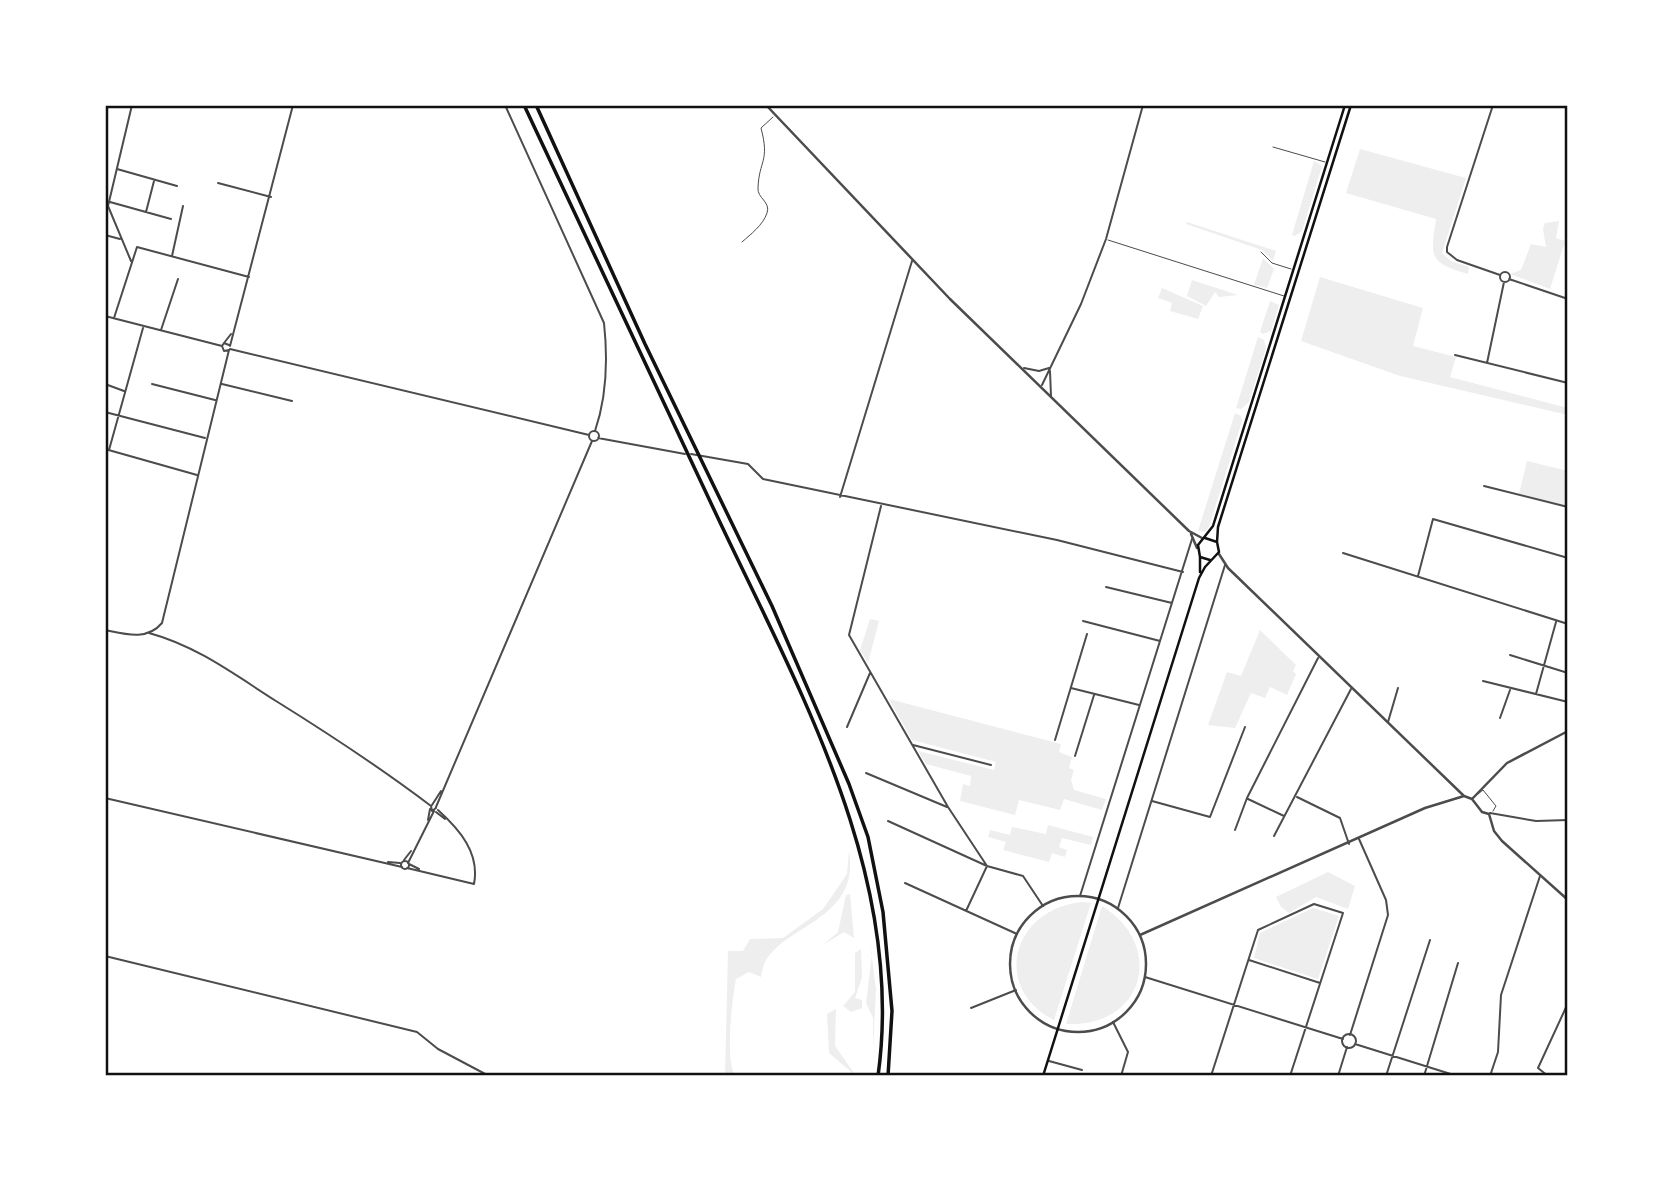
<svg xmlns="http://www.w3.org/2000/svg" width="1673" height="1181" viewBox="0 0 1673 1181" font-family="'Fira Sans',sans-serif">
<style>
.green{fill:#eee}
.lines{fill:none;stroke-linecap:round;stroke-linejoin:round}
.service{stroke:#4c4c4c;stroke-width:1}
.minor{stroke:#4c4c4c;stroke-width:2}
.tertiary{stroke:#4c4c4c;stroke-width:2.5}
.secondary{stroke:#111;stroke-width:2.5}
.motorway{stroke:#111;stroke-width:3.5}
.neatline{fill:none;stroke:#111;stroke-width:2.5}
</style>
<rect width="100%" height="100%" fill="#fff"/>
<!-- green -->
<path class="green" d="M1360 149 1466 178 1442 253 1451 261 1469 267 1468 274C1427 262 1431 256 1436 219L1346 193Z
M1314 161 1322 166 1302 231 1295 236 1292 235Z
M1559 221 1556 238 1565 241 1550 289 1510 274 1521 270 1531 244 1546 247 1543 229 1545 223Z
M1187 222 1276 251 1273 261 1262 250 1186 224Z
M1263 258 1274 269 1267 288 1254 285Z
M1320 277 1423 308 1413 346 1456 357 1450 377 1568 408V415L1400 376 1301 341Z
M1192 280 1238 295 1219 297 1215 292 1206 306 1187 296Z
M1162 288 1203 306 1198 319 1170 311 1172 303 1158 298Z
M1270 301 1279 305 1271 331 1263 334 1260 332Z
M1258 337 1264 340 1266 348 1249 402 1241 409 1236 408Z
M1235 413 1241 416 1242 421 1209 527 1205 532 1198 531Z
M1527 461 1568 471V506L1519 494Z
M870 619 879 621 868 663 860 650Z
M1260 630 1296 665 1293 671 1296 674 1287 695 1270 687 1265 698 1251 693 1235 728 1208 725 1227 672 1241 676Z
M889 699 1061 744 1059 752 1072 757 1069 768 1074 770 1071 780 1074 790 1106 799 1102 810 1064 799 1060 810 1019 800 1015 815 960 801 963 784 970 786 971 776 926 764 918 751 994 770 996 762 912 740Z
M1048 825 1093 837 1091 845 1062 838 1059 847 1067 850 1065 857 1052 853 1049 862 1003 850 1006 842 988 837 990 830 1010 835 1012 827 1046 834Z
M849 851C862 928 765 925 761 977L749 972 736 979C732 1000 725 1058 735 1076H725L728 951H743L750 939 783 938 823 909 847 874Z
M1328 872 1355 886 1348 909 1316 897 1289 913 1281 907 1276 897Z
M850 894 854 938 844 932 823 945 838 932 846 895Z
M1082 902 1091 903 1054 1020C991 988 1012 909 1082 902Z
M1102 906C1167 947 1143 1028 1066 1024Z
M1313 908 1339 916 1318 979 1254 958 1260 933Z
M869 933 876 990 873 1049V1018L866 1003 872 954Z
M861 949 862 977 855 998 862 1000V1008L851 1012 843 1006 855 992V953Z
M836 1009 835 1046 856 1076 829 1053 827 1014Z"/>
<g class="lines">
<!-- service -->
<path class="service" d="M1273 147 1325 162
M1108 240 1284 296
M742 242C751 234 763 225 767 213 771 202 757 198 758 188 759 160 770 162 761 128L773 117
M1261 252 1272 263 1291 269
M1478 794 1483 790 1496 806 1493 811"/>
<!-- minor -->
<path class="minor" d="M505 105 604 323C608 360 607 396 595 431
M1493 105 1447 247V252L1457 260 1500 275
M117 169 177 186
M218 183 271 197
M110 202 171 219
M146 212 154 181
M105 235 120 239
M172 256 183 206
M131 261 108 206 132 105
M1500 277a5 5 0 1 1 10 0a5 5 0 1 1-10 0Z
M1509 279 1568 299
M105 316 222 346 224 351 229 350
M114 318 137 247 249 277
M161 330 178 279
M224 343 231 334
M222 346 224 343 229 345
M230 346 293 105
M230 349 589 435
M1455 355 1568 383
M1487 363 1504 282
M1024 368 1039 371 1049 368
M1050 371 1051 396
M105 384 124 391
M152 384 215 400
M222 384 292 401
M1042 385 1081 304 1106 239 1143 105
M105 412 205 438
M589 436a5 5 0 1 1 10 0a5 5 0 1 1-10 0Z
M598 438 685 454
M105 449 197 475
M109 450 143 328
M691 454 748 464 763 479 1057 540 1183 572
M1484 486 1568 507
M840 497 912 261
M881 506 849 635 948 807 987 866 966 911
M1343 553 1568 624
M1418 576 1433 519 1568 558
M1106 587 1172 603
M1083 621 1160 641
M105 630C125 634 147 641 162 623L229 350
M149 633C197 646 235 675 276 701 329 734 381 768 431 806L432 811 436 808
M1510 655 1568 673
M1483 681 1568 702
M1071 688 1139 705
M1536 694 1556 622
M1500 718 1510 690
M1388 722 1398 688
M847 727 870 673
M1055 740 1087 634
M913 745 991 765
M1075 756 1094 695
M866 773 947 807
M1297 797 1340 818 1349 844
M105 798 402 867
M1248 799 1284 816
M1152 801 1210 817 1245 727
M432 805 441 791
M436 807 592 441
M436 812 445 819
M1490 813 1536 821 1568 820
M428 820 430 809
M888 821 987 866 1023 876 1043 906
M1235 830 1247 798 1318 658
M1274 836 1351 689
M404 860 411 851
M401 865a4 4 0 1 1 8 0a4 4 0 1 1-8 0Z
M388 862 400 863
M408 863 434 811
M409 864 419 869
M407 868 474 884C480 853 460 830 438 810
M905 883 1017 934
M1080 896 1192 539
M1118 908 1225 565
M105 956 417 1032 438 1049 489 1076
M1249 960 1320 983
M1145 977 1343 1039
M971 1008 1016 990
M1113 1022 1128 1052 1121 1076
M1342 1041a7 7 0 1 1 14 0a7 7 0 1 1-14 0Z
M1350 1035 1388 915 1386 900 1359 839
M1355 1044 1457 1076
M1049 1061 1082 1070
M1211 1076 1258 930 1314 904 1343 913 1290 1076
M1338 1076 1347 1047
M1386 1076 1430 940
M1424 1076 1458 963
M1490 1076 1498 1052 1501 995 1540 876
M1548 1076 1538 1068 1568 1003"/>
<!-- tertiary -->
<path class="tertiary" d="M766 105 950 299 1189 531 1202 538
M1191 534 1197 548
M1219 554 1228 568 1464 796 1472 799
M1472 799 1482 812 1489 814 1494 831 1502 841 1568 900
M1472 799 1507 763 1568 731
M1010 964a68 68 0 1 1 136 0a68 68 0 1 1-136 0Z
M1140 935 1425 808 1464 796"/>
<!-- secondary -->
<path class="secondary" d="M1217 542 1218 527 1351 105
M1200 557V572
M1210 560 1200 557 1198 545 1213 526 1345 105
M1043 1076 1199 578 1205 567 1219 552 1217 542 1205 538"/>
<!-- motorway -->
<path class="motorway" d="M524 105C588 243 653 379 717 516 799 690 906 876 878 1076
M536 105 645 344 772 606 849 784 868 837 883 912 892 1011 888 1076"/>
</g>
<!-- border -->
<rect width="1673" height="1181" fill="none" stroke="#ffffff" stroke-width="214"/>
<rect x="107" y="107" width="1459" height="967" class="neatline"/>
</svg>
